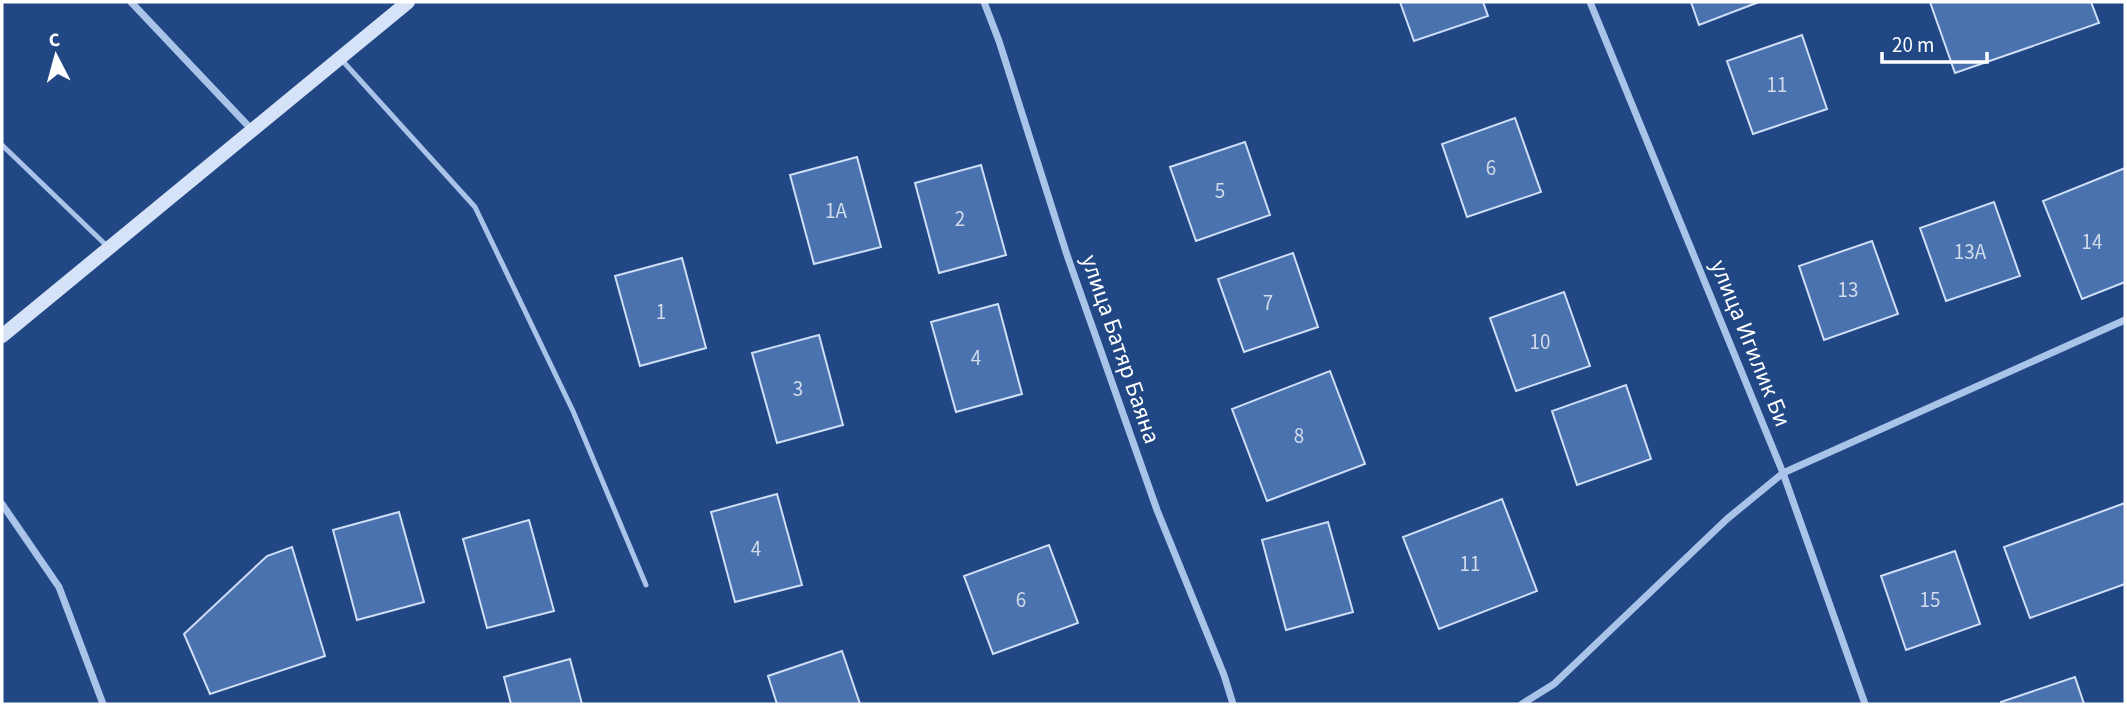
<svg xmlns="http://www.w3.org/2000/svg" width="2127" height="706" viewBox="0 0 2127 706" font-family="'Source Sans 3',sans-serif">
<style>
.building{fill:#4a72ae;stroke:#cedff7;stroke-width:2}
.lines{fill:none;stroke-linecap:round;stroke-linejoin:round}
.lane{stroke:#aac4e9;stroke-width:5}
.street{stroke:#aac4e9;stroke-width:7}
.secondary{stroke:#d5e2f7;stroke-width:14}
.labels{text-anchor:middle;stroke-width:6;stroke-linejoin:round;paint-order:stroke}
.number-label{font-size:21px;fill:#d2dceb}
.street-label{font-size:24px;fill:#fff;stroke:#214885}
</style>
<rect width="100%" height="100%" fill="#214885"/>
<!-- building -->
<path class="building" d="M1400 2H1483L1488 16 1414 41Z
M1691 2H1759L1699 25Z
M1930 2H2091L2099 23 1955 73Z
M1802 35 1827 109 1753 134 1727 61Z
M1515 118 1541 192 1467 217 1442 144Z
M1245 142 1270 215 1196 241 1170 167Z
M857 157 881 247 814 264 790 175Z
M981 165 1006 255 939 273 915 183Z
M2125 168V282L2082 299 2043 201Z
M1994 202 2020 276 1946 301 1920 228Z
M1872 241 1898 314 1824 340 1799 266Z
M1293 253 1318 327 1244 352 1218 279Z
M682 258 706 348 640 366 615 276Z
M1564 292 1590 366 1516 391 1490 318Z
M998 304 1022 394 956 412 931 322Z
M819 335 843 425 777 443 752 353Z
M1330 371 1365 464 1267 501 1232 409Z
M1626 385 1651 459 1577 485 1552 411Z
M777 494 802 585 735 602 711 512Z
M1502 499 1537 591 1439 629 1403 537Z
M2125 503V584L2030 618 2004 547Z
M399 512 424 602 357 620 333 530Z
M529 520 554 611 487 628 463 539Z
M1328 522 1353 612 1286 630 1262 540Z
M1049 545 1078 623 993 654 964 576Z
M292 547 325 656 210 694 184 634 267 556Z
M1955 551 1980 624 1906 650 1881 576Z
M842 651 860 704H777L768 676Z
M570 659 582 704H511L504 677Z
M2075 677 2084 704H2001V702Z"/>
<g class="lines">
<!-- lane -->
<path class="lane" d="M340 58 475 207 573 411 646 585
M2 145 108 247"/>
<!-- street -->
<path class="street" d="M131 2 253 131
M984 2 999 41 1067 255 1157 510 1224 675 1233 704
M1590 2 1783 473 1865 704
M2 504 59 587 103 704
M1522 704 1554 684 1727 519 1783 473 2125 320"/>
<!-- secondary -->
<path class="secondary" d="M2 336 408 2"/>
</g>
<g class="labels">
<!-- number labels -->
<g class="number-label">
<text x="1777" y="92">11</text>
<text x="1491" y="175">6</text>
<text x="1220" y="198">5</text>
<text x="836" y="218">1А</text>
<text x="960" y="226">2</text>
<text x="2092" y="249">14</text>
<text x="1970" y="259">13А</text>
<text x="1848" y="297">13</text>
<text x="1268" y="310">7</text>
<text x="661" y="319">1</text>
<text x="1540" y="349">10</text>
<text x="976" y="365">4</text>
<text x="798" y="396">3</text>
<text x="1299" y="443">8</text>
<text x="756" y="556">4</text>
<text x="1470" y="571">11</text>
<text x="1021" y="607">6</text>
<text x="1930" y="607">15</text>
</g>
<!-- street labels -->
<g class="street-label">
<text transform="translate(1751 343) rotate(68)" y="8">улица Игилик Би</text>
<text transform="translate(1121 349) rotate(71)" y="8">улица Батяр Баяна</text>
</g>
</g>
<!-- border -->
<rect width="2127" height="706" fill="none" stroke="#ffffff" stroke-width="7"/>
<!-- north arrow -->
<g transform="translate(56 56) rotate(354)" stroke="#214885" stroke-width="5" paint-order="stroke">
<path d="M0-5L12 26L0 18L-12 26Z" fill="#ffffff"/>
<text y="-10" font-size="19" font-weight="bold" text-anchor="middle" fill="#ffffff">С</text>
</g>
<!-- scale -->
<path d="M1882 52v10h105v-10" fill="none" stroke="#ffffff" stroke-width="3.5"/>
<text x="1892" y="52" font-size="21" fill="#ffffff" stroke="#214885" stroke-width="5" paint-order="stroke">20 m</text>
</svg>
